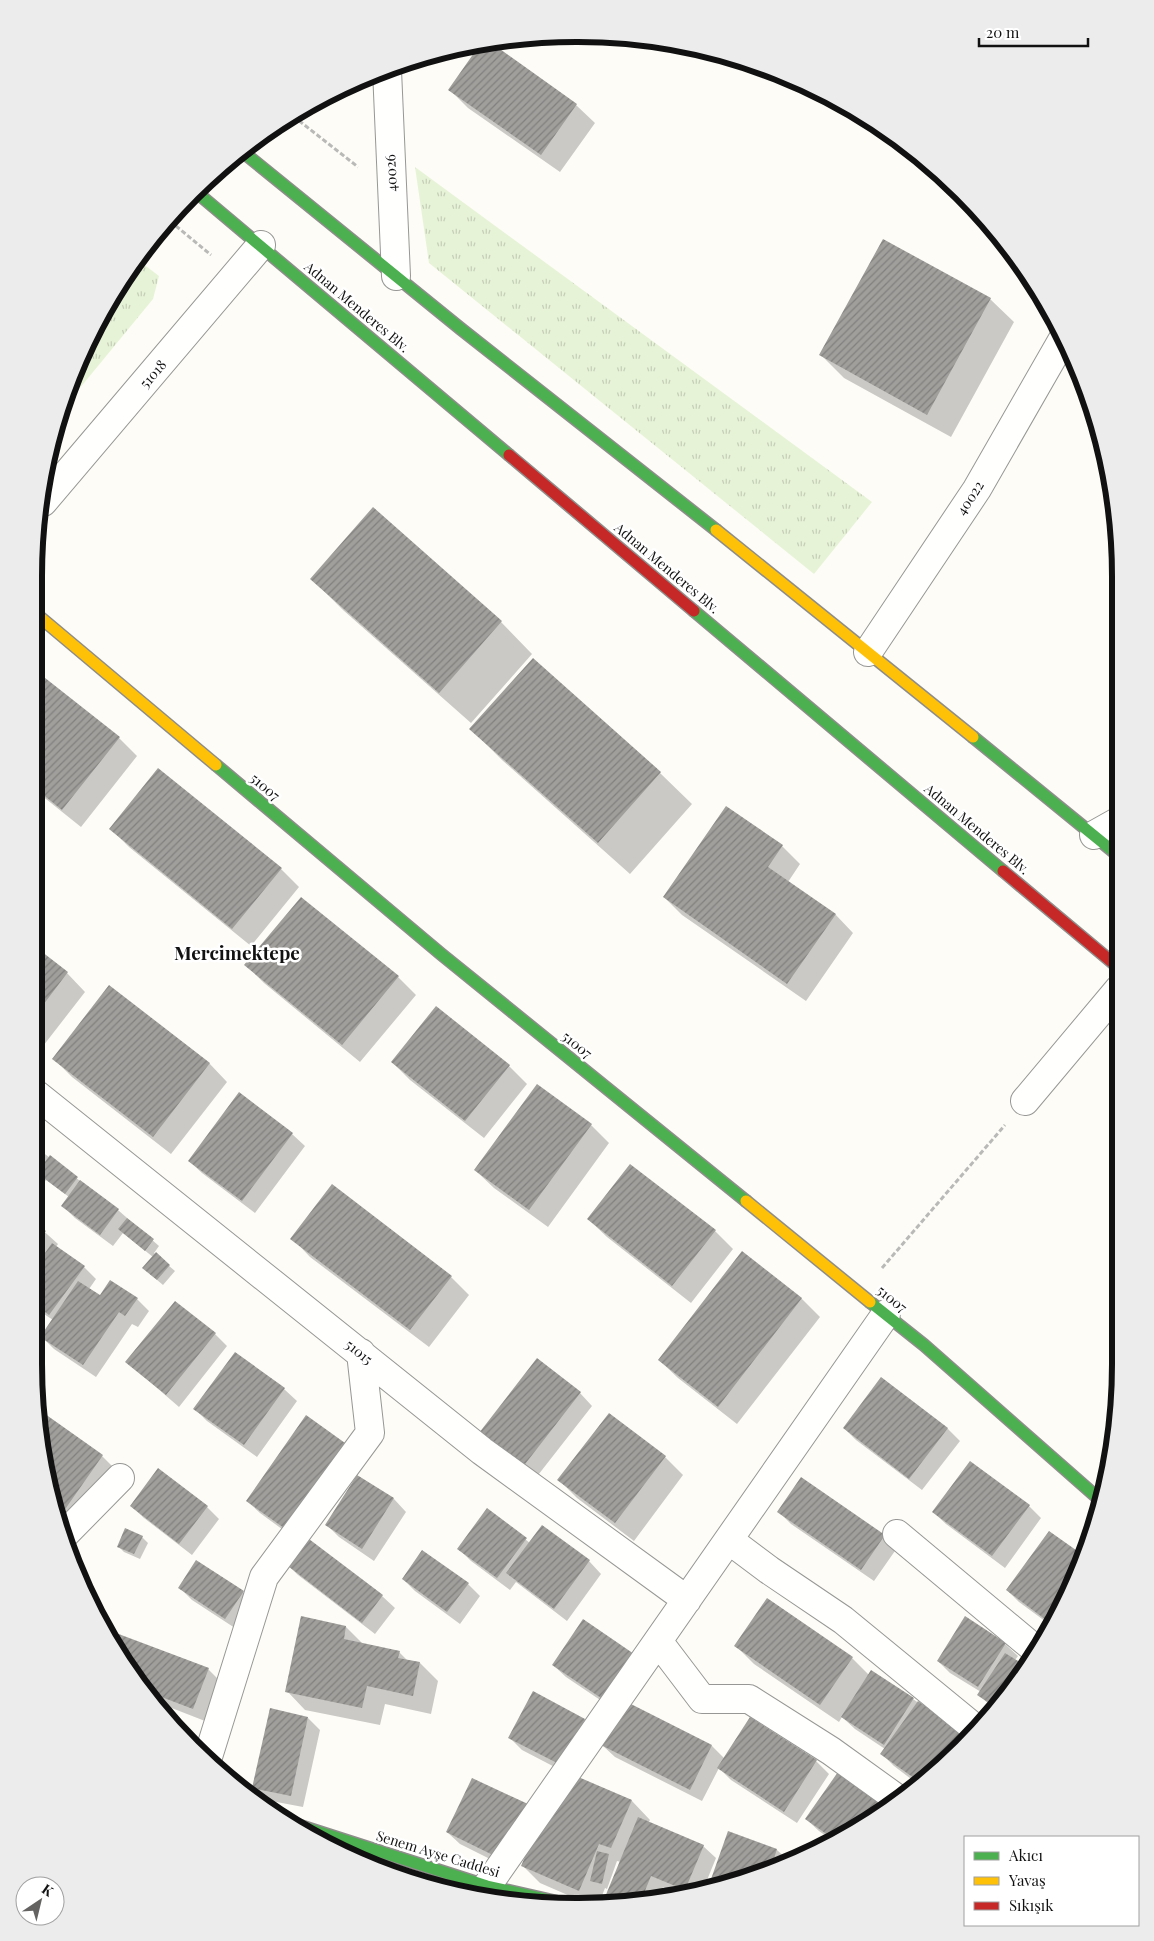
<svg xmlns="http://www.w3.org/2000/svg" width="1154" height="1941" viewBox="0 0 1154 1941" font-family="'Playfair Display',serif">
<style>
.park{fill:url(#park-tufts)}
.shadow{fill:#0003}
.building{fill:url(#building-hatch)}
.lines{fill:none;stroke-linecap:round;stroke-linejoin:round}
.street-casing{stroke:#979795;stroke-width:30}
.fast-casing{stroke:#8e8d8b;stroke-width:14}
.slow-casing{stroke:#8e8d8b;stroke-width:14}
.jam-casing{stroke:#8e8d8b;stroke-width:14}
.path{stroke:#b9b9b8;stroke-width:3;stroke-dasharray:5 2.5;stroke-linecap:butt}
.street{stroke:#fffffe;stroke-width:28}
.fast{stroke:#4caf50;stroke-width:11}
.slow{stroke:#ffc107;stroke-width:11}
.jam{stroke:#c62828;stroke-width:11}
.labels{text-anchor:middle;stroke-width:5;stroke-linejoin:round;paint-order:stroke}
.street-label{font-size:14px;fill:#111;stroke:#fff}
.district-label{font-size:19px;font-weight:bold;fill:#111;stroke:#fff}
.rim{fill:none;stroke:#111;stroke-width:6}
</style>
<defs>
<pattern id="park-tufts" width="24" height="20" patternUnits="userSpaceOnUse" patternTransform="scale(1.25)"><rect width="24" height="20" fill="#e7f3d7"/><path d="M3 7l-1-3M5 7V3M7 7l1-3M15 17l-1-3M17 17v-4M19 17l1-3" fill="none" stroke="#c5cfb8"/></pattern>
<pattern id="building-hatch" width="6" height="6" patternUnits="userSpaceOnUse" patternTransform="scale(1.25)"><rect width="6" height="6" fill="#a19f9c"/><path d="M-1 1l2-2M0 6l6-6M5 7l2-2" fill="none" stroke="#82807e"/></pattern>
</defs>
<rect width="100%" height="100%" fill="#fdfcf7"/>
<!-- park -->
<path class="park" d="M415 167 872 502 814 574 429 263Z
M138 260 159 276 153 299 61 411 63 402 125 275Z"/>
<!-- shadow -->
<path class="shadow" d="M450 90 576 105 595 123 560 172 468 108Z
M883 240 990 299 1014 322 951 437 844 378 821 355Z
M374 509 501 622 532 654 471 723 343 610 312 579Z
M35 672 119 738 137 756 81 827 36 791Z
M471 729 660 773 692 804 630 874 502 760Z
M111 829 281 869 299 887 251 946 129 847Z
M782 846 800 864 788 882 835 914 853 933 806 1001 682 915 664 897Z
M37 950 67 973 85 992 40 1050 37 1048Z
M246 965 398 977 416 995 360 1062 264 983Z
M54 1059 209 1063 227 1082 171 1154 72 1077Z
M392 1062 509 1066 527 1084 484 1138 410 1080Z
M591 1125 609 1143 548 1227 494 1188 475 1170Z
M292 1134 305 1146 255 1213 202 1173 189 1161Z
M37 1148 118 1210 159 1246 154 1253 175 1271 163 1285 150 1274 153 1257 123 1233 113 1246 75 1218 63 1206 69 1197 46 1180 37 1192Z
M588 1219 715 1231 733 1249 691 1303 607 1237Z
M38 1226 58 1244 56 1247 84 1267 96 1279 89 1289 101 1297 137 1299 149 1311 138 1327 132 1324 96 1377 54 1349 42 1337 53 1320 38 1310Z
M292 1238 451 1277 469 1295 429 1347 310 1257Z
M742 1253 802 1299 820 1317 737 1424 678 1378 659 1360Z
M215 1334 227 1346 179 1407 127 1362Z
M537 1360 580 1393 592 1406 535 1479 480 1433Z
M882 1378 948 1429 960 1441 922 1490 856 1440 844 1428Z
M284 1389 297 1401 257 1457 207 1421 195 1409Z
M38 1435 102 1456 120 1474 79 1533 58 1517Z
M665 1457 683 1475 634 1541 577 1498 559 1480Z
M358 1476 394 1499 406 1512 374 1561 339 1537 327 1525Z
M247 1501 307 1539 382 1596 395 1608 375 1634 298 1575 286 1563 301 1543 260 1513Z
M131 1506 207 1507 219 1519 192 1555 144 1518Z
M1029 1506 1041 1518 1005 1568 946 1524 933 1512Z
M487 1510 530 1543 589 1561 601 1574 567 1621 516 1582 510 1590 471 1561 459 1549Z
M779 1512 884 1536 897 1548 874 1581 791 1524Z
M1050 1532 1083 1557 1049 1624 1019 1602 1007 1590Z
M142 1537 148 1543 140 1559 124 1552 118 1546Z
M403 1579 468 1584 480 1596 460 1624 415 1591Z
M180 1588 243 1592 255 1604 238 1630 192 1600Z
M768 1599 852 1658 869 1675 913 1699 960 1732 968 1740 961 1748 919 1785 894 1766 882 1754 885 1749 855 1729 842 1717 839 1722 754 1664 736 1646Z
M346 1627 363 1644 399 1652 408 1661 420 1663 438 1681 431 1714 385 1704 380 1725 305 1710 287 1691Z
M117 1635 208 1669 220 1681 205 1721 151 1700 114 1643Z
M1005 1644 1018 1656 1015 1660 1027 1668 994 1709 979 1695 981 1692 950 1673 938 1661Z
M553 1665 712 1746 724 1758 751 1718 816 1761 829 1774 797 1823 731 1780 719 1768 702 1801 615 1757 602 1745 618 1712 566 1677Z
M533 1693 585 1720 597 1733 574 1777 632 1801 650 1820 648 1823 703 1846 716 1858 703 1890 681 1895 663 1887 658 1900 615 1905 607 1896 621 1862 617 1861 607 1889 605 1888 598 1906H593L540 1883 522 1865 570 1775 522 1750 510 1738Z
M308 1718 320 1730 303 1807 266 1800 254 1787Z
M838 1774 887 1808 833 1841 819 1831 806 1819Z
M473 1779 514 1871 460 1844 447 1832Z
M729 1833 777 1850 790 1862 751 1879 716 1887 711 1882Z"/>
<!-- building -->
<path class="building" d="M490 42 577 104 541 155 448 90 481 43Z
M883 239 991 298 927 415 819 355Z
M373 507 502 621 439 693 310 579Z
M533 658 661 772 598 843 469 729Z
M35 670 120 737 62 810 36 789Z
M158 768 282 868 232 929 109 829Z
M726 806 783 845 768 867 836 914 787 984 663 897Z
M301 897 399 976 342 1045 244 965Z
M37 948 68 972 37 1013Z
M109 985 210 1063 153 1137 52 1059Z
M436 1006 510 1065 465 1121 391 1062Z
M537 1084 592 1124 529 1210 474 1170Z
M239 1092 293 1133 242 1201 188 1161Z
M37 1147 45 1153 37 1163Z
M50 1155 78 1177 65 1194 37 1173Z
M630 1164 716 1230 672 1286 587 1219Z
M80 1180 119 1209 100 1235 61 1206Z
M332 1184 452 1276 410 1330 290 1239Z
M127 1218 154 1239 145 1251 118 1229Z
M38 1225 46 1231 38 1242Z
M52 1243 85 1266 49 1315 38 1307V1263Z
M742 1251 802 1298 718 1407 658 1360Z
M156 1252 170 1265 157 1280 142 1268Z
M110 1280 138 1298 125 1316 119 1312 83 1365 40 1337 78 1281 100 1295Z
M175 1301 216 1333 166 1395 125 1362Z
M235 1352 285 1388 244 1445 193 1409Z
M537 1358 581 1392 522 1468 479 1433Z
M881 1377 948 1428 909 1479 843 1428Z
M38 1409 103 1455 61 1515 56 1512 38 1435Z
M609 1413 666 1456 615 1523 557 1480Z
M306 1415 352 1448 291 1533 246 1501Z
M970 1461 1030 1505 992 1556 932 1512Z
M158 1468 208 1506 179 1544 130 1506Z
M357 1475 394 1498 362 1549 325 1525Z
M801 1477 885 1535 861 1570 777 1512Z
M487 1508 527 1538 497 1578 457 1549Z
M542 1525 590 1560 554 1609 506 1573Z
M125 1528 143 1536 134 1554 117 1547Z
M1049 1531 1083 1555 1050 1623 1006 1590Z
M305 1536 383 1595 362 1623 284 1563Z
M422 1550 469 1583 447 1612 402 1579Z
M196 1560 244 1591 225 1619 178 1588Z
M767 1598 853 1657 820 1705 734 1646Z
M301 1616 346 1626 344 1639 400 1651 398 1658 420 1662 413 1696 367 1686 362 1708 285 1692Z
M965 1616 1006 1643 978 1687 937 1661Z
M583 1619 637 1656 607 1702 552 1665Z
M116 1633 209 1668 193 1709 143 1690 113 1641Z
M1005 1653 1028 1667 995 1707 977 1695Z
M871 1670 914 1698 884 1745 841 1717Z
M533 1691 585 1719 561 1765 508 1738Z
M623 1700 712 1745 690 1790 601 1745Z
M918 1701 961 1731 927 1778 921 1783 880 1754Z
M270 1708 308 1717 291 1796 252 1788Z
M750 1717 817 1760 784 1812 717 1768Z
M961 1735 968 1739 942 1765H941Z
M838 1772 888 1807 835 1840 805 1819Z
M569 1773 632 1800 611 1848 599 1844 579 1891 521 1866 545 1810Z
M472 1778 528 1804 501 1859 446 1832Z
M638 1817 704 1845 685 1890 651 1876 640 1903 624 1904 605 1897Z
M728 1831 777 1849 770 1871 751 1879 719 1886 710 1882Z
M597 1851 609 1854 602 1884 590 1881Z"/>
<g class="lines">
<!-- street casing -->
<g class="street-casing">
<path id="street" d="M387 70 396 276
M43 502 261 245
M868 652 977 489 1063 339
M1094 835 1119 821
M37 1095 482 1451 687 1600
M1025 1101 1119 989
M897 1534 1036 1650
M62 1537 120 1478
M729 1540 769 1570 843 1620 976 1729
M658 1641 702 1699H749L831 1751 899 1800
M207 1760 264 1577 370 1433 361 1353
M487 1886 886 1314"/>
</g>
<!-- fast casing -->
<g class="fast-casing">
<path id="fast" d="M243 152 461 329 716 530
M195 191 509 455
M694 611 1003 871
M973 737 1119 856
M216 765 441 954 746 1201
M870 1302 924 1345 1099 1499
M288 1822 487 1886 580 1907"/>
</g>
<!-- slow casing -->
<g class="slow-casing">
<path id="slow" d="M716 530 973 737
M35 613 216 765
M746 1201 870 1302"/>
</g>
<!-- jam casing -->
<g class="jam-casing">
<path id="jam" d="M509 455 694 611
M1003 871 1119 968"/>
</g>
<!-- path -->
<path class="path" d="M293 116 358 167
M170 221 211 255
M882 1268 1005 1125"/>
<!-- street -->
<use href="#street" class="street"/>
<!-- fast -->
<use href="#fast" class="fast"/>
<!-- slow -->
<use href="#slow" class="slow"/>
<!-- jam -->
<use href="#jam" class="jam"/>
</g>
<g class="labels">
<!-- street labels -->
<g class="street-label">
<text transform="translate(391 173) rotate(-93)" y="5">40026</text>
<text transform="translate(357 307) rotate(40)" y="5">Adnan Menderes Blv.</text>
<text transform="translate(153 374) rotate(-49)" y="5">51018</text>
<text transform="translate(970 498) rotate(-57)" y="5">40022</text>
<text transform="translate(667 568) rotate(40)" y="5">Adnan Menderes Blv.</text>
<text transform="translate(265 787) rotate(40)" y="5">51007</text>
<text transform="translate(977 829) rotate(40)" y="5">Adnan Menderes Blv.</text>
<text transform="translate(577 1045) rotate(39)" y="5">51007</text>
<text transform="translate(892 1299) rotate(39)" y="5">51007</text>
<text transform="translate(359 1352) rotate(39)" y="5">51015</text>
<text transform="translate(438 1854) rotate(17)" y="5">Senem Ayşe Caddesi</text>
</g>
<!-- district labels -->
<g class="district-label">
<text x="237" y="960">Mercimektepe</text>
</g>
</g>
<!-- crop -->
<path d="M0 0H1154V1941H0ZM576 42H578A534 534 0 0 1 1112 576V1364A534 534 0 0 1 578 1898H576A534 534 0 0 1 42 1364V576A534 534 0 0 1 576 42Z" fill="#ececec" fill-rule="evenodd"/>
<path class="rim" d="M576 42H578A534 534 0 0 1 1112 576V1364A534 534 0 0 1 578 1898H576A534 534 0 0 1 42 1364V576A534 534 0 0 1 576 42Z"/>
<!-- legend -->
<rect x="964" y="1836" width="175" height="90" fill="#ffffff" stroke="#a0a0a0"/>
<rect x="974" y="1852" width="25" height="8" fill="#4caf50" stroke="#a0a0a0"/>
<text x="1009" y="1861" font-size="15" fill="#111111">Akıcı</text>
<rect x="974" y="1877" width="25" height="8" fill="#ffc107" stroke="#a0a0a0"/>
<text x="1009" y="1886" font-size="15" fill="#111111">Yavaş</text>
<rect x="974" y="1902" width="25" height="8" fill="#c62828" stroke="#a0a0a0"/>
<text x="1009" y="1911" font-size="15" fill="#111111">Sıkışık</text>
<!-- north arrow -->
<g transform="translate(40 1901) rotate(35)"><circle r="24" fill="#ffffff" stroke="#a0a0a0"/>
<path d="M0-4L9 19L0 12L-9 19Z" fill="#646362"/>
<text y="-8" font-size="14" font-weight="bold" text-anchor="middle" fill="#111111">K</text>
</g>
<!-- scale -->
<path d="M979 38v8h109v-8" fill="none" stroke="#111111" stroke-width="2.5"/>
<text x="986" y="38" font-size="15" fill="#111111" stroke="#ffffff" stroke-width="4" paint-order="stroke">20 m</text>
</svg>
